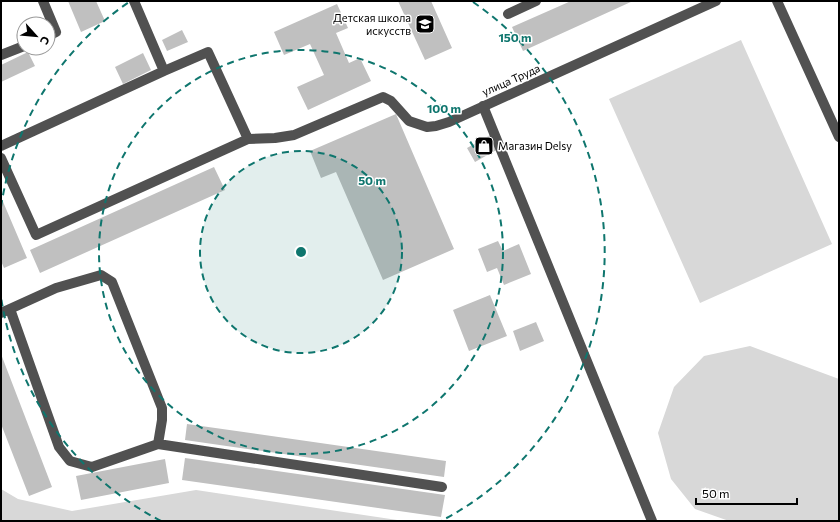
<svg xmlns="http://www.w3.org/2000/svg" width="840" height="522" viewBox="0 0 840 522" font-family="Commissioner,sans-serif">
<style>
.green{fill:#d8d8d8}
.building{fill:#c0c0c0}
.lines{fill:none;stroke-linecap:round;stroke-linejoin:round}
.minor{stroke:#515151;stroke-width:10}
.ring{fill:none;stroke:#0f766e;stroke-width:2;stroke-dasharray:7 5}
.labels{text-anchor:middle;stroke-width:3;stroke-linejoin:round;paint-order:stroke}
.poi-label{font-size:11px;fill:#000;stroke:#fff;text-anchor:end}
.street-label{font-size:11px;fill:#000;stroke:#fff}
.centre{fill:#0f766e;stroke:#fff;stroke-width:2}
.ring-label{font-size:12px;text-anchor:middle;font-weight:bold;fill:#0f766e;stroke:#fff;stroke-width:3;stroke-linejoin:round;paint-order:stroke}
</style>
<rect width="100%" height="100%" fill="#fff"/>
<!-- green -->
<path class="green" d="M741 40 832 244 700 303 609 99Z
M750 346 839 379V521H729L695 509 671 479 658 433 674 387 704 356Z
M1 489 18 499 72 511 196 490 404 521H1Z"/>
<!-- building -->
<path class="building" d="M68 1H96L105 21 81 32Z
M398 1H431L452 48 425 60Z
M571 1H633L523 51 512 27Z
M337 4 348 28 336 33 349 63 360 58 371 81 308 110 297 87 324 75 310 44 284 55 274 32Z
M182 30 188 42 167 51 162 40Z
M28 52 35 66 1 82V65Z
M143 53 151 70 123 84 115 67Z
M396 114 454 249 383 280 336 172 321 178 310 151Z
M492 134 500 148 475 162 467 148Z
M214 167 225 190 40 273 30 250Z
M1 197 27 258 4 268 1 261Z
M498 241 503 251 519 244 531 274 504 285 497 268 487 272 478 249Z
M490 295 507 336 469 351 453 310Z
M536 322 544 341 520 351 513 331Z
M1 354 52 487 29 496 1 424Z
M187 424 446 461 444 477 185 440Z
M185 458 445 495 441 517 182 480Z
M165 459 169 483 81 500 76 476Z"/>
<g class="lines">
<!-- minor -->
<path class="minor" d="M43 1 56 32 48 36
M134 1 164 71
M777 1 839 137
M508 14 536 1
M1 55 24 46
M483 106 652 521
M1 146 164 71 208 52 248 139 275 138 294 135 383 97 391 101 409 121 427 127 436 126 449 122 716 1
M1 158 36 235 248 139
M1 313 56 288 101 275 112 282 162 408V420L158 444 92 467 70 461 59 447 10 309
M158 444 442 487"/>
</g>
<!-- distance rings -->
<circle cx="301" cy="252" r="101" fill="#0f766e" fill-opacity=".12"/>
<g class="ring">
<circle cx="301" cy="252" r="101"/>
<circle cx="301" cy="252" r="202"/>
<path d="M161 521A303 303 0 0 1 1 297M1 207A303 303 0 0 1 129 2M473 2A303 303 0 0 1 441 521"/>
</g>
<!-- icons -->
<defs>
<g id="school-square" transform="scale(1)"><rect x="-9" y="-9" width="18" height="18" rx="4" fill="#000" stroke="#fff"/><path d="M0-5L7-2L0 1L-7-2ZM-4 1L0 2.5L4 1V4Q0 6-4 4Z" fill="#fff"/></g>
<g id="shop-square" transform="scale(1)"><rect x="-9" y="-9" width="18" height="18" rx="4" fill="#000" stroke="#fff"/><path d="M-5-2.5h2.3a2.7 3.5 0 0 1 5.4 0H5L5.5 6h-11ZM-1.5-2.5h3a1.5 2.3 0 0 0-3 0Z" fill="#fff"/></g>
</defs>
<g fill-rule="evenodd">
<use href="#school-square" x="425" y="24"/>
<use href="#shop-square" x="484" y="146"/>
</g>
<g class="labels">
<!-- poi labels -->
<g class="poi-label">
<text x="411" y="22">Детская школа<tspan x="411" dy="13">искусств</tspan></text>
<text x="498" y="150" text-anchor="start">Магазин Delsy</text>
</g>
<!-- street labels -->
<g class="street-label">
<text transform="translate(511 80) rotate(-24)" y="4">улица Труда</text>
</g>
</g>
<circle cx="301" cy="252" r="6" class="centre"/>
<g class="ring-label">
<text x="515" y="42">150 m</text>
<text x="444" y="113">100 m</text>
<text x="372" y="185">50 m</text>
</g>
<!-- border -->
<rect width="840" height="522" fill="none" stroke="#000000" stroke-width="4"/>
<!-- north arrow -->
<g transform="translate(36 36) rotate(117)"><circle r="19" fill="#ffffff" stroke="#999999"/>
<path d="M0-3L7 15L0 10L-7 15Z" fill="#000000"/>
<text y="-6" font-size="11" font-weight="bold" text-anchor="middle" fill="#000000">С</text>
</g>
<!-- scale -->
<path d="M696 498v6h101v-6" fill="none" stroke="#000000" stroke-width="2"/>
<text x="702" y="498" font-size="12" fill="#000000" stroke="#ffffff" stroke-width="3" paint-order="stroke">50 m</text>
</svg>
